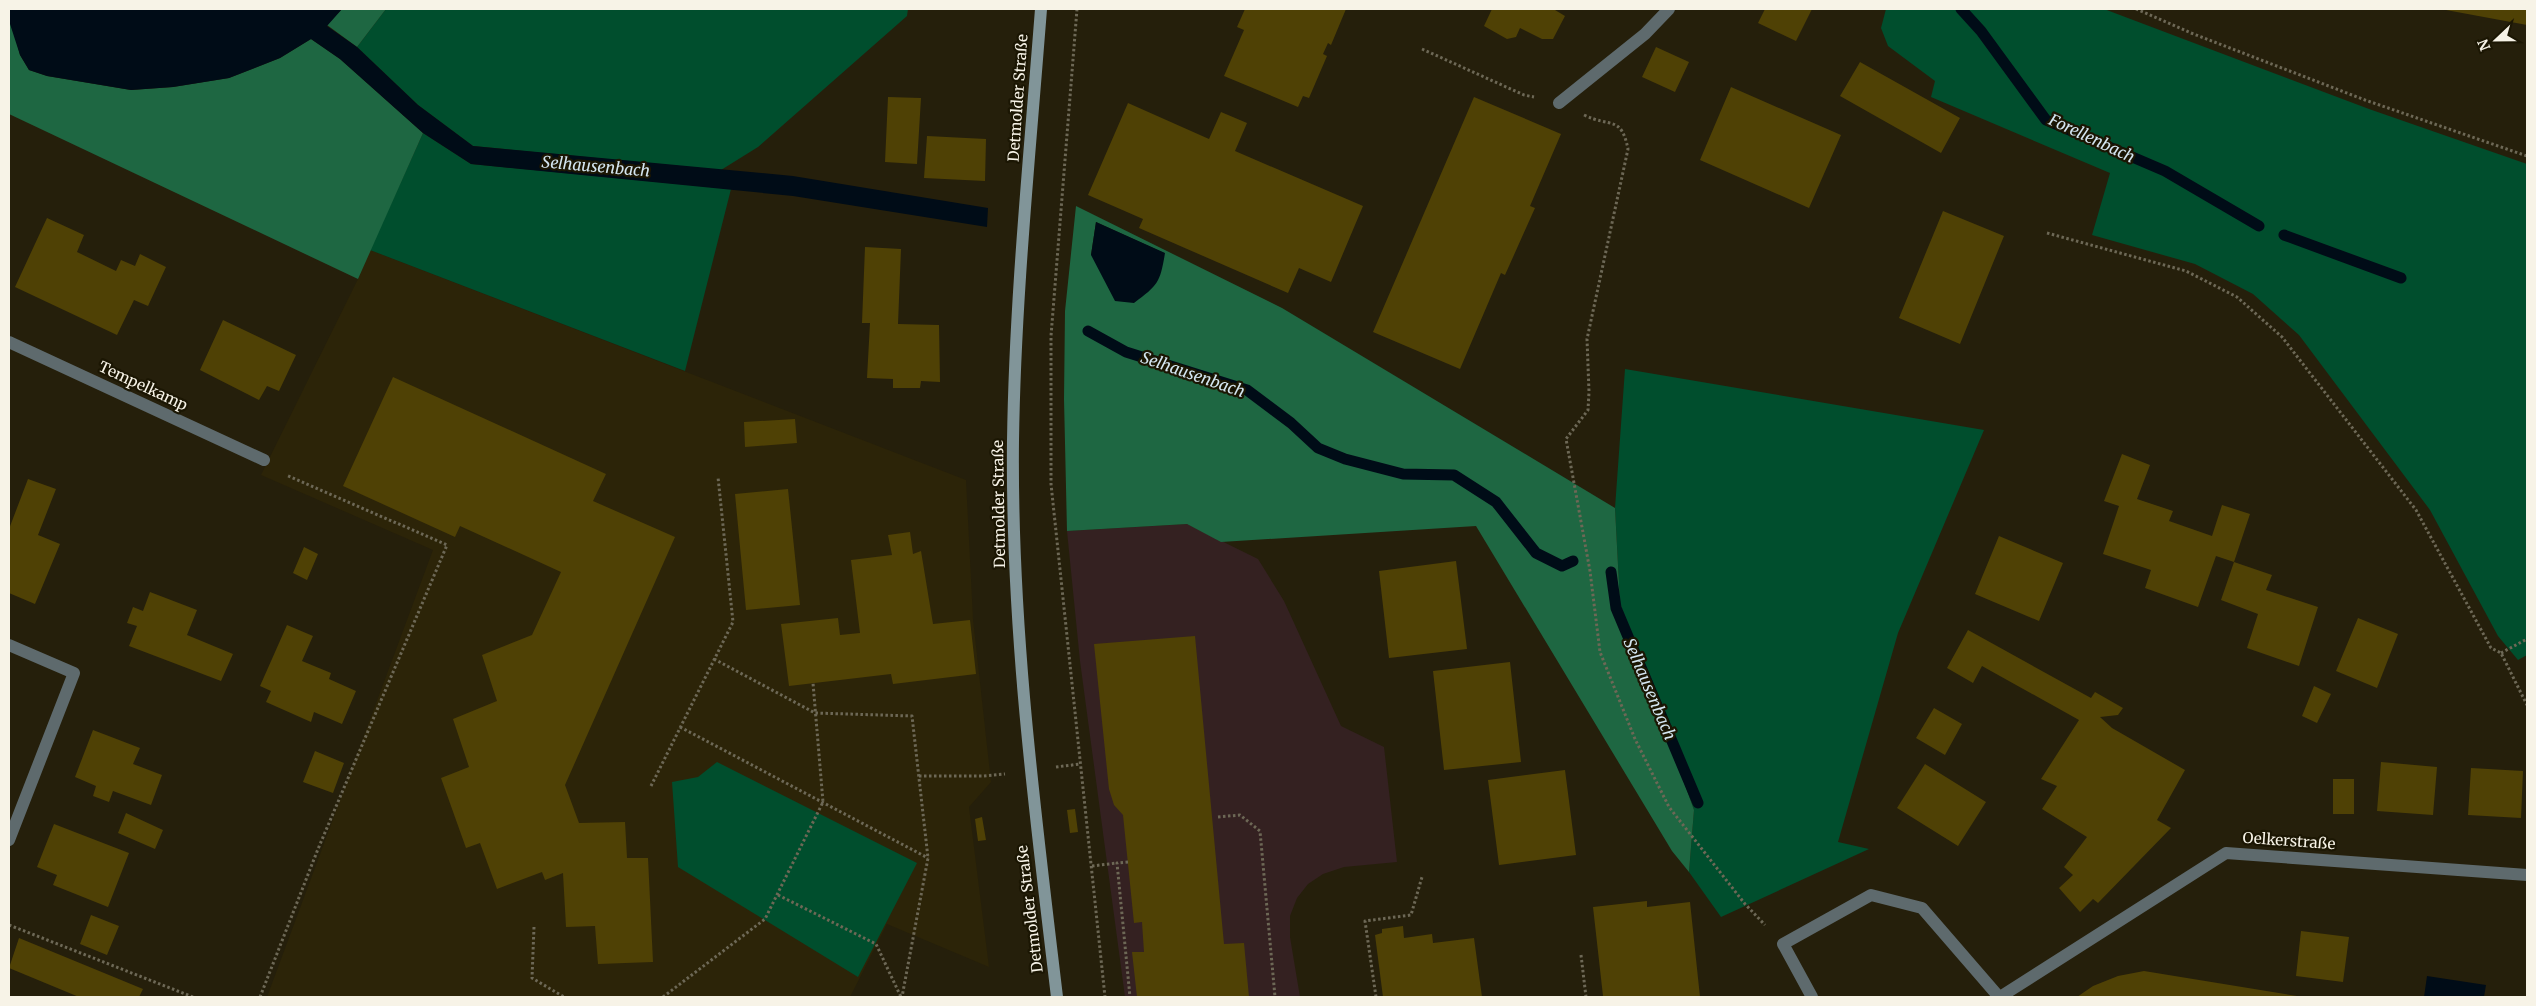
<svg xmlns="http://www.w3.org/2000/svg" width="2536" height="1006" viewBox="0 0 2536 1006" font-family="Merriweather,serif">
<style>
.commercial{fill:#342121}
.built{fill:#2c2408}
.green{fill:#004e2d}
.forest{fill:#1e6742;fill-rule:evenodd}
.water{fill:#000c17}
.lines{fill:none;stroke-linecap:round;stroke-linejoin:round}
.stream{stroke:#000c17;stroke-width:11}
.building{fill:#4f4105}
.path{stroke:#6d6856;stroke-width:3;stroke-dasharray:2.5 2.5;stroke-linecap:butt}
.lane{stroke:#5e6a6d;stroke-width:12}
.street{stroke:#5e6a6d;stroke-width:12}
.secondary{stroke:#819599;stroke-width:12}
.labels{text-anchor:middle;stroke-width:4.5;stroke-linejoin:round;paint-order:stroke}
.street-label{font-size:15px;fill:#f7f3e7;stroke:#1b1603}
.water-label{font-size:16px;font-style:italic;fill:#d4e6f1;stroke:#1b1603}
</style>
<rect width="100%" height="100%" fill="#251f0b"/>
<!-- commercial -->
<path class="commercial" d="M1187 524 1258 559 1284 601 1341 726 1384 747 1397 862 1344 867 1323 874 1308 884 1297 898 1290 916V937L1300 997H1125L1080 661 1067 531Z"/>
<!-- built -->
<path class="built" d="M370 250 966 480 973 619 991 782 969 807 989 967 887 924 850 997H267L433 550 261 475 358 279Z"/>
<!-- green -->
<path class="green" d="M386 9H908L907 16 758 147 721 170 473 146 418 105 357 47Z
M1886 9H2104L2369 109 2527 164V655L2518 660 2498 636 2430 510 2299 335 2253 294 2195 264 2092 235 2110 173 1931 97 1935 81 1888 46 1881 28Z
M423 133 471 164 731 189 685 371 370 250Z
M1625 369 1984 430 1898 633 1838 842 1869 849 1721 917 1689 872 1694 810 1620 603 1615 508Z
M717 762 917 863 858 977 678 867 672 782 698 777Z"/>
<!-- forest -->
<path class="forest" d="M342 9H386L357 47 327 25Z
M9 12 20 55 29 70 47 76 131 90 173 87 229 78 280 58 311 39 340 59 423 133 358 279 9 114Z
M1076 206 1282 308 1615 508 1620 603 1694 810 1689 872 1672 851 1476 526 1221 542 1187 524 1067 531 1064 399 1065 311ZM1096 222 1164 253 1091 255Z"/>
<!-- water -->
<path class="water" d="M9 9H342L327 26 357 47 418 105 473 146 793 176 988 208 987 227 793 196 471 164 423 133 340 59 311 39 280 58 229 78 173 87 131 90 47 76 29 70 20 55 10 24Z
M1096 222 1165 253C1160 283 1158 285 1134 303L1115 301 1091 255Z
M2427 976 2486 985 2484 997H2424Z"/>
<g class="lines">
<!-- stream -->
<path class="stream" d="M1961 9 1981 31 2046 120 2165 171 2259 226
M2284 235 2401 278
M1088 331 1126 352 1247 390 1291 423 1318 448 1345 459 1403 474 1454 475 1496 502 1536 553 1562 566 1573 561
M1611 572 1616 608 1698 803"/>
</g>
<!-- building -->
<path class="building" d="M1245 9H1346L1331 45 1328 43 1323 54 1327 56 1309 98 1303 96 1298 107 1224 76 1244 30 1237 27Z
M1492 9H1556L1555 10 1565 16 1553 39H1542L1520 28 1516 37 1507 39 1484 26Z
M1765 9H1812L1796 41 1758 23Z
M2447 9H2527V25L2446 10Z
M1656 47 1689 62 1675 92 1642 77Z
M1860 62 1960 118 1941 153 1840 96Z
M1731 87 1841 135 1809 208 1700 160Z
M888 97 921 98 917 164 885 162Z
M1474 97 1561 134 1530 206 1535 208 1505 275 1501 273 1460 369 1373 332Z
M1128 103 1209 139 1221 112 1247 123 1235 151 1363 206 1331 282 1299 268 1288 293 1139 228 1143 219 1088 195Z
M927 136 986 139 985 181 924 178Z
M1943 211 2004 236 1960 344 1899 318Z
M47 218 84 235 77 252 116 271 121 260 135 266 140 254 166 267 148 306 134 300 117 335 15 287Z
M865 247 901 249 898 324 939 325 940 382 921 381 920 388H893V379L867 378 870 323H862Z
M223 320 296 355 279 391 267 386 259 400 200 370Z
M393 377 606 474 593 501 675 537 565 785 579 823 625 822 627 858H648L653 962 598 964 595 926 566 927 563 873 545 880 542 872 497 889 480 843 466 848 441 778 469 767 453 719 497 701 482 655 532 635 561 572 460 526 455 537 343 486Z
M795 419 797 443 745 447 744 422Z
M2122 454 2150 465 2137 499 2173 511 2169 521 2212 536 2222 505 2250 514 2234 562 2216 556 2198 607 2145 588 2151 570 2103 554 2119 506 2104 501Z
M28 479 56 489 38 535 60 544 35 604 9 593V529Z
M788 489 800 605 746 610 735 494Z
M910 532 913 554 921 551 933 624 970 620 976 674 893 684 891 674 789 686 781 624 838 618 840 635 860 633 851 560 892 555 888 535Z
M1999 536 2063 563 2039 621 1975 594Z
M304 547 318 554 307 580 293 573Z
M1456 561 1467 649 1389 658 1379 571Z
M2234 562 2272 575 2266 590 2318 607 2299 666 2247 648 2258 614 2221 600Z
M150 592 197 610 187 635 233 654 221 681 129 646 137 626 127 623 133 607 143 611Z
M2358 618 2398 634 2377 688 2336 671Z
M287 625 313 636 302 661 331 673 329 679 356 691 342 724 314 712 311 722 266 702 271 691 260 686Z
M1968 630 2091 698 2095 692 2123 708 2118 715 2100 717 2112 728 2185 770 2157 820 2171 828 2098 903 2093 899 2080 912 2059 888 2073 875 2064 867 2087 837 2042 809 2057 786 2041 779 2079 720 1982 666 1973 683 1947 668Z
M1195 636 1224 944 1244 943 1249 997H1137L1132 952H1144L1142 922 1134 923 1123 815 1114 805 1109 789 1094 644Z
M1510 662 1521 762 1444 770 1433 671Z
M2314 686 2331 694 2317 723 2302 716Z
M1934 708 1962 724 1945 755 1916 738Z
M93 730 140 748 133 764 162 775 151 805 113 791 109 802 93 796 96 786 75 777Z
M315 751 344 763 333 793 303 782Z
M2381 762 2437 767 2433 815 2377 811Z
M1925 764 1986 802 1958 846 1897 808Z
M2471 768 2523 771 2521 818 2468 815Z
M1565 770 1576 855 1499 865 1488 780Z
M2333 779H2354V814H2333Z
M1075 809 1078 832 1070 833 1067 810Z
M126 813 163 830 155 849 118 833Z
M982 817 986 840 978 841 975 819Z
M54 824 129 853 108 907 53 885 57 875 37 867Z
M1647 901V907L1690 902 1700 997 1603 996 1593 907Z
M91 915 119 926 107 955 80 944Z
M1403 926 1404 938 1432 934 1433 943 1474 938 1482 997H1383L1375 935 1382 933V929Z
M2301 931 2349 937 2343 982 2296 976Z
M19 938 143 989 139 997H79L9 968Z
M2144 971 2297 996 2077 997 2093 986 2118 976Z"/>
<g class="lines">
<!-- path -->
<path class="path" d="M1077 9 1051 336V484L1105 997
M2136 9 2191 33 2365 100 2527 156
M1422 49 1524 95 1534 97
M1584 115C1611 128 1621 115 1628 149L1587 339 1589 392 1588 410 1566 439 1590 571 1600 652 1635 739 1669 807 1745 904 1765 925
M2047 233 2186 271 2237 297 2282 337 2416 510 2491 648 2501 653 2527 705
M2501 653 2527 639
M714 659 815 713 912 716 928 858 902 997
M680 727 928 858
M1056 767 1080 764
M919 776H984L1005 774
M651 786 733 622 718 477
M1218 817 1240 815 1260 831 1275 997
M1128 862 1117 863 1130 997
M1092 866 1117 863
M778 895 876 944 901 997
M9 925 193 997
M534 927 532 978 564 997
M1581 955 1586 997
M260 997 318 849 447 545 286 475
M663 997 765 919 823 802 813 683
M1376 997 1365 921 1411 915 1422 877"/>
<!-- lane -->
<path class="lane" d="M1559 103 1645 34 1669 9
M9 342 264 460
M1812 997 1783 944 1871 895 1922 908 1999 997"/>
<!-- street -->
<path class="street" d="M9 645 74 673 9 840
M2000 997 2226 853 2527 875"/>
<!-- secondary -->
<path class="secondary" d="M1041 9C1030 152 1015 298 1013 441 1011 628 1035 812 1057 997"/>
</g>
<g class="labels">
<!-- street labels -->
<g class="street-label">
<text transform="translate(1018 98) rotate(-86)" y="5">Detmolder Straße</text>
<text transform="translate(143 386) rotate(25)" y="5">Tempelkamp</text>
<text transform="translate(999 504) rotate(-91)" y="5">Detmolder Straße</text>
<text transform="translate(2289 841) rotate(4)" y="5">Oelkerstraße</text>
<text transform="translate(1030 909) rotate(-97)" y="5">Detmolder Straße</text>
</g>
<!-- water labels -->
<g class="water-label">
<text transform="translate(2092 138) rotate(25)" y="6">Forellenbach</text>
<text transform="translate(596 166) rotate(5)" y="6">Selhausenbach</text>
<text transform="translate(1193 374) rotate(19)" y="6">Selhausenbach</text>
<text transform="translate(1650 689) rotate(67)" y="6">Selhausenbach</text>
</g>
</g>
<!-- border -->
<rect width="2536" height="1006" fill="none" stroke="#f7f3e7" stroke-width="20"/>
<!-- north arrow -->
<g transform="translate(2496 40) rotate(248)" stroke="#1b1603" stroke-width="4" paint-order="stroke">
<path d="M0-4L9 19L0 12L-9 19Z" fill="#f7f3e7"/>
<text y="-8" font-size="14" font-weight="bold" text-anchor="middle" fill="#f7f3e7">N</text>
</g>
</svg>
